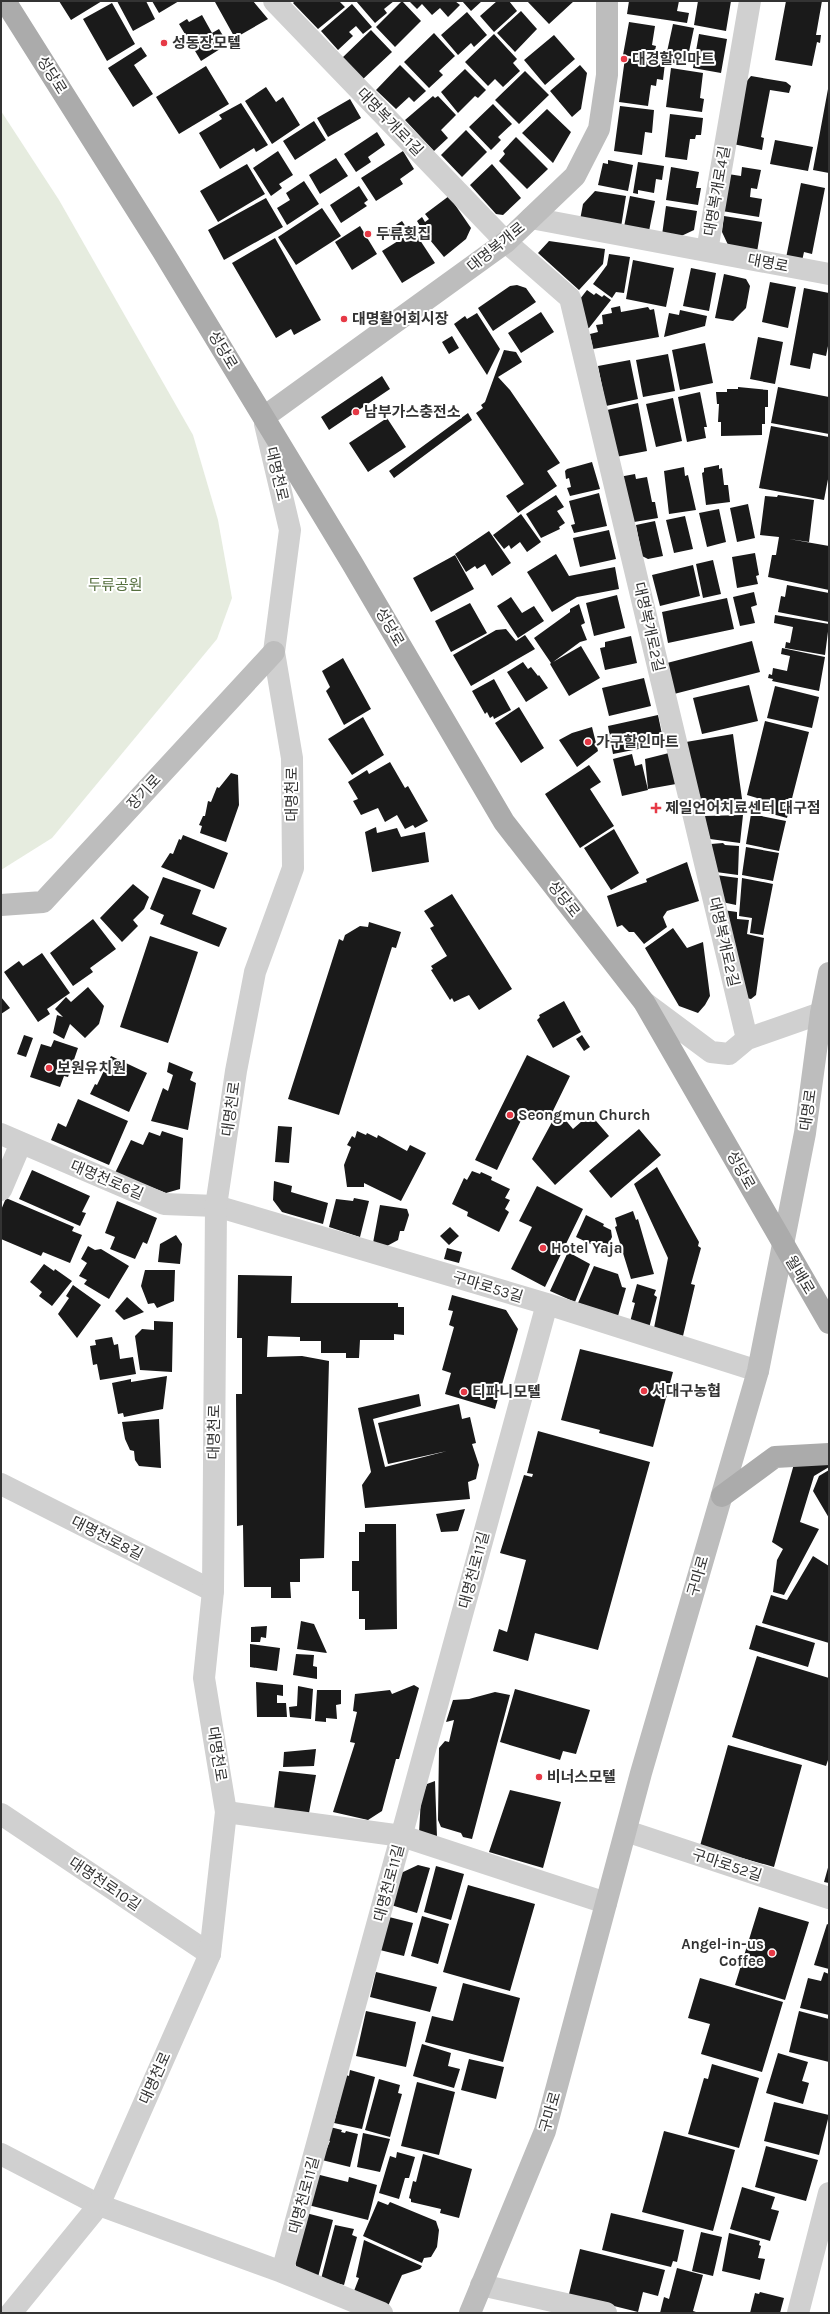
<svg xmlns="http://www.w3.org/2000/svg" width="830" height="2314" viewBox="0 0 830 2314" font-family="Karla,'Noto Sans KR',sans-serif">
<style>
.green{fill:#e6ecdf}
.building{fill:#1a1a1a}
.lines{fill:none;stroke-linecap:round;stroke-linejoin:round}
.minor{stroke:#d0d0d0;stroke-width:22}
.tertiary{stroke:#d0d0d0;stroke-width:22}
.secondary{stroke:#bdbdbd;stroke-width:22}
.primary{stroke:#ababab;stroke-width:22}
.poi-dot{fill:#e63946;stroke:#fff;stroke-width:1.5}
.labels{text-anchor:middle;stroke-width:4;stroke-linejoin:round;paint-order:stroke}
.poi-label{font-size:15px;font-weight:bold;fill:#333;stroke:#fff;text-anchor:start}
.street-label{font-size:15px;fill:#333;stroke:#fff}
.park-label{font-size:15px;fill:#56703f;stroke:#fff}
</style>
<rect width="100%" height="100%" fill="#fff"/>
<!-- green -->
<path class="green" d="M1 111 59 200 193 435 218 520 232 598 217 639 52 838 1 870Z"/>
<!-- building -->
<path class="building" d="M59 1H102L71 20Z
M117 1H146L155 19 133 31Z
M152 1H179L159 13Z
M217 1H253L268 19 235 38 215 2Z
M295 1H339L345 7 318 29 293 3Z
M356 1H394L384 9 387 13 375 23Z
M402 1 421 21 395 47 376 27Z
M409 1H455L460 5 448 17 440 8 432 15 422 4 417 9Z
M462 1H482L471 11Z
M497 1H509L517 11 494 32 480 16Z
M527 1H574L549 24Z
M629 1H679L677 11 689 13 687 23 627 14Z
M698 1H731L726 31 694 25Z
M786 1H822L816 35H821L820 43 817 42 812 66 775 60Z
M112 3 135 44 107 61 83 19Z
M352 4 372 27 363 34 356 26 349 32 353 36 338 50 321 31Z
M521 11 537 29 515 52 497 33Z
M467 12 487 35 474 47 471 43 458 55 441 35Z
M202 15 212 33 219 29 228 44 201 61 179 24 187 19 189 22Z
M629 22 655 26 652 45 656 46 653 60 623 55Z
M673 24 694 28 686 66 665 61Z
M371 30 392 52 362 80 342 58Z
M434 33 455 56 439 71 443 75 429 88 404 62Z
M494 34 517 59 513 63 520 71 503 87 495 79 488 86 465 62Z
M699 34 727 39 721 73 693 68Z
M554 35 575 59 545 85 524 60Z
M141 47 147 56 134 65 153 94 133 107 108 68Z
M625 58 665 63 663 80 657 79 656 86 651 85 648 106 619 102Z
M400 65 426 91 414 102 409 97 396 109 376 90Z
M580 65 587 73 581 109 572 117 550 91Z
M206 66 229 104 179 134 156 97Z
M671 68 703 73 700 98 704 99 702 112 666 107Z
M465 69 486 90 478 98 475 96 458 113 441 92Z
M525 71 549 95 519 124 495 100Z
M751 76 786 82 791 86 789 93 770 90 761 137 764 138 762 150 733 144 746 82Z
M266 87 276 102 283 97 300 125 272 144 245 101Z
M828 89H829V173L813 170Z
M433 96 435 98 438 96 456 115 441 130 448 138 434 151 405 120Z
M350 99 361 118 328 137 317 118Z
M241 103 268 145 256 152 254 148 220 169 199 133 222 119 219 115Z
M493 104 512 124 498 137 501 140 491 150 469 127Z
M620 106 654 110 652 133 645 132 642 155 614 151Z
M547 109 571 132 553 163 522 133Z
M670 114 703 118 701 135H696L695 139H690L687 160 665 157Z
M314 121 326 140 295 160 283 141Z
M466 130 487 152 462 177 441 155Z
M377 132 385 145 368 157 371 162 356 172 344 154Z
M516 137 548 169 527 189 499 161 505 154 503 151Z
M775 140 813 147 808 171 770 164Z
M278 151 293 175 279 184 282 188 271 196 253 168Z
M403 151 414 169 400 179 403 184 376 201 361 178Z
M336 158 348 176 320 194 309 175Z
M608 160 633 165 628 191 598 185 603 163 608 164Z
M638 162 664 166 662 180 656 179 654 193 638 190V194L633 193Z
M247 164 265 194 218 222 200 191Z
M492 164 521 198 503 215 496 214 470 185Z
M671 167 699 172 696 188H701L698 205 666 200Z
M742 167 761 170 757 189 751 188 750 197 762 199 759 217 722 211 728 174 741 176Z
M304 181 319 204 287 225 277 208 290 200 286 193Z
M801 183 825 188 812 254 804 252 802 261 786 258Z
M359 186 368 200 364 203 367 206 341 223 330 205Z
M595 191 626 196 621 227 580 220 583 204Z
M449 196 471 228 466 239 444 257 425 234 423 236 417 228 420 226 417 221 422 217 425 222 429 219 425 214Z
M630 196 655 201 649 231 624 227Z
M266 198 283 227 224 260 208 230Z
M666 206 697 211 694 230 677 238 662 235Z
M322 208 341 236 296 265 278 237Z
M724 216 762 222 757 252 729 247 722 232Z
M402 221 408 230 393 239 388 230Z
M360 226 377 254 352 270 335 242Z
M414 231 435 263 402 283 382 251Z
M275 238 321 320 294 335 291 329 276 338 232 263Z
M549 241 605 249 603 264 579 290 538 253Z
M609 254 630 257 624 293 616 292 612 298 593 284 607 265Z
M633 260 674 268 666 307 626 299Z
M691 268 716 273 709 311 683 306Z
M724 274 746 279 750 286 746 308 733 321 715 318Z
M770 282 796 287 788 328 762 322Z
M517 285 526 288 536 302 493 331 478 308 510 286Z
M804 288 829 293V341L826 356 813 353 810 369 790 365Z
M587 290 594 295 596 293 602 297 604 295 611 300 589 328 584 329 576 304Z
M620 306 621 312 648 307 650 310 654 309 659 337 593 349 590 334 598 332 596 325 603 324 602 315 612 313 611 308Z
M680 310 707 316 705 326 664 337 669 313 679 315Z
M541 312 554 332 521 353 508 333Z
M477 313 500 349 487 375 454 324 465 316 467 319Z
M452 336 459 348 449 354 442 342Z
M758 337 783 342 775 384 750 379Z
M705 343 713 383 680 390 672 350Z
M504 350 516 352 522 362 498 377 510 390 560 463 547 471 557 486 518 513 506 496 524 484 476 413 483 408 481 405 485 402Z
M668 354 675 391 643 397 636 360Z
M630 360 638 399 606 406 598 366Z
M382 376 390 389 329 430 321 417Z
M738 387 768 390V407H765V424H762V435L721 436V422H718L719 404H717L716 392H727V389H738Z
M778 387 829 397V434L771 423Z
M700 392 707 427H704L706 438 687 442 678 397Z
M673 398 682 441 656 447 646 404Z
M638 403 647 451 616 457 607 410Z
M468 413 472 420 394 478 389 471Z
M387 418 406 447 368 472 349 443Z
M771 426 829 437V474L824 500 759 488Z
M592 462 600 489 570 496 567 488 571 487 569 478 566 479 565 471 567 469Z
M719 465V469L722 468 724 485H728L730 502 706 505 702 473 704 472V468Z
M684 467 685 476 688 475 696 510 669 514 664 471Z
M635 474 636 479 647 477 652 502H655L658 518 628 523 619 477Z
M599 493 607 526 574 533 571 525 575 524 569 501Z
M556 495 564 507 557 511 565 523 559 527 560 529 541 538 526 514Z
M778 495 814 500 809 542 789 539 829 546V590L768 577 772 555H776L779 537 760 535 765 496 777 497Z
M748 504 755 538 737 542 730 508Z
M719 509 726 542 707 547 699 513Z
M521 514 541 542 527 552 520 542 511 549 509 545 504 549 493 535Z
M685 516 693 549 674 553 666 520Z
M655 521 663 556 648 559 642 556 636 525Z
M609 530 616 559 580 567 573 538Z
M489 531 511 563 492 576 485 564 477 569 475 566 466 572 455 554Z
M755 553 759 575 756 576 758 584 737 588 732 557Z
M556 554 569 576 615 567 619 589 577 597 552 612 527 572Z
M455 555 474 589 431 612 413 578Z
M713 560 721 594 703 598 696 564Z
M693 565 700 596 660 606 652 575Z
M787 585 829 593V622L778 612 781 596 785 597Z
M754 592 757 605 751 607 755 623 740 626 733 597Z
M617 595 625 628 594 636 586 603Z
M511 597 522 613 534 606 544 621 518 638 497 606Z
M727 598 734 629 668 643 662 612Z
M470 603 487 633 451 652 435 621Z
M579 604 585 623 581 625 587 640 580 642 553 662 581 646 600 678 569 696 550 664 551 663 534 638 570 612V609Z
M775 615 829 624 825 655 785 648 786 642 790 643 793 627 774 623Z
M506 629 516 641 525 635 535 649 471 686 453 655 496 630Z
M631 636 637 663 605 670 600 648 605 647V642Z
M752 641 760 672 674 694 667 663Z
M782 648 825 657 819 691 772 681 773 679 768 678 769 674 772 675 773 668 787 671 790 656 781 654Z
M343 658 371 709 344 725 326 691 330 687 322 671Z
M523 662 528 669 531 667 538 676 539 675 548 688 526 702 507 672Z
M644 678 651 706 609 716 602 688Z
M494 679 511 710 494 719 493 716 490 718 487 712 485 714 472 691Z
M749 685 758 721 702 734 693 698Z
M775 686 819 697 812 728 767 718Z
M519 707 544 748 521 763 495 723Z
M658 715 664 744 613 754 608 726Z
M363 717 384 755 352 775 328 739Z
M765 721 809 732 787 818 754 809 757 798 747 795Z
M592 727 598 751 577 767 559 740 572 733Z
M733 734 743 806 699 812 686 742Z
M669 753 676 784 648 789 645 759Z
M632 754 635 766 642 764 648 790 622 796 613 759Z
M390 762 405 788 408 786 428 821 415 828 413 825 405 829 397 815 385 822 378 808 361 815 353 801 358 799 348 782 367 770 369 774Z
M589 765 601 782 590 789 614 826 580 848 545 794Z
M231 773 238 775 239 805 226 842 200 833 202 826 199 825 203 816H205L208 801 211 802 217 787 219 788Z
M751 814 786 821 779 851 746 844Z
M743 815 740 843 710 839 704 816Z
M376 827 377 833 397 828 401 837 425 832 429 862 372 872 365 832Z
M614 829 639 873 611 890 584 848Z
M183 835 228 853 214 889 161 867 170 853 173 854 179 839 181 840Z
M723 843 725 845 739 846 738 875 716 872 711 844Z
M746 847 779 853 773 881 742 875Z
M687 862 699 901 667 911 663 917 667 927 644 944 634 932H629L622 925 617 927 607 896 647 882 646 879Z
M716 875 738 878 736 905 722 902Z
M163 877 201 890 192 914 227 928 219 947 160 924 164 915 150 909Z
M742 878 773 884 763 935 750 933 752 918 739 916Z
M133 884 149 897 144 909 133 920 138 926 122 942 100 918Z
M452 894 512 989 479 1010 469 995 454 1002 452 998 450 1000 431 970 433 969 431 966 447 956 430 928 434 926 424 911Z
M723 910 737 912V919L749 920 747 934 764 938 756 995 751 999 746 998Z
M93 919 116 949 90 968 93 972 73 986 50 953Z
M369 922 401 932 396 948 392 947 339 1115 288 1099 339 939 343 941 345 935 360 926 368 927Z
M673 928 687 948 703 942 710 996 705 1005 698 1013 679 1006 645 948Z
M150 936 198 952 168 1043 120 1027Z
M42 953 70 993 47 1009 50 1014 38 1022 4 972 19 961 23 966Z
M88 987 104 1006 99 1024 85 1038 70 1024 64 1039 53 1033 57 1015 63 1017 55 1009 66 997 71 1002Z
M1 997 10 1008 1 1014Z
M564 1001 581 1032 553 1048 537 1020 540 1017 539 1015Z
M24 1035 33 1038 26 1057 17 1054Z
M582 1035 590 1047 584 1051 576 1039Z
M54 1040 78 1048 68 1077 64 1076 60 1087 30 1077 41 1044 51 1047Z
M527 1055 570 1076 548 1121 526 1110 497 1170 475 1160Z
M111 1056 147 1073 129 1112 90 1094 95 1084 97 1085Z
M169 1062 193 1072 190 1080 196 1083 188 1130 151 1121 163 1088 168 1091 173 1075 167 1072Z
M78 1099 128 1121 109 1165 51 1140 58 1123 66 1127Z
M558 1111 573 1129 590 1114 609 1136 555 1185 532 1159Z
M278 1126 292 1127 289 1163 275 1162Z
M639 1129 661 1155 611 1198 589 1171Z
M162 1131 183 1138 180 1189 166 1193 115 1173 131 1140 143 1145 149 1132 160 1136Z
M357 1131 366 1135 367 1133 377 1138 378 1135 407 1151 410 1145 426 1153 401 1201 364 1183V1187H347L344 1165 351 1147 347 1145 352 1136 355 1138Z
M657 1167 699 1242 698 1246 701 1248 691 1284 695 1285 683 1336 654 1328 668 1258 634 1184Z
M32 1170 90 1196 82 1212 86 1213 80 1226 19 1199Z
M472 1171 480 1174 481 1172 492 1177 491 1180 510 1189 505 1198 510 1200 505 1209 509 1212 499 1232 467 1216 468 1212 452 1204 464 1178 467 1180Z
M274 1181 292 1186 291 1192 328 1203 323 1224 282 1212 273 1200Z
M537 1186 583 1209 545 1287 511 1269 532 1227 519 1221Z
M6 1198 74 1227 72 1231 82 1235 70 1263 43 1252 41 1256 1 1239V1210Z
M354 1198 369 1201 360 1237 329 1227 336 1199 353 1201Z
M117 1201 157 1218 147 1244 143 1242 135 1259 110 1249 115 1237 105 1233Z
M380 1205 407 1209 409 1215 404 1231H400L398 1240 387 1246 373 1243Z
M633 1211 636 1220 638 1219 654 1274 631 1279 615 1227 617 1226 615 1218Z
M586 1215 604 1224 603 1226 611 1230 612 1237 605 1251 576 1237Z
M450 1227 459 1236 449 1245 440 1236Z
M176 1235 182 1244 180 1264 158 1262 160 1244Z
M88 1246 95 1250 101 1249 129 1266 109 1299 84 1284 87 1280 79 1276 87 1263 81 1259Z
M447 1248 462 1252 459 1263 444 1259Z
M568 1252 590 1264 575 1302 550 1291Z
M44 1264 54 1271 55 1269 72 1281 52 1306 39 1296 42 1292 30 1282Z
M594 1266 618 1274 622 1287 626 1288 618 1316 578 1303Z
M145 1270H175L174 1301 157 1308 154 1303 148 1304 141 1286Z
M238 1275 292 1276 291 1303H398V1307H404V1335L394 1334V1340H360L359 1358H346V1353H321V1341H300V1337L268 1336 267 1357 302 1356 329 1361 324 1558 300 1559V1582H290L291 1598H271V1587H244L243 1525 237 1526 236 1394H242V1338H237Z
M637 1284 656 1290 654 1295 657 1297 649 1328 630 1322 635 1303 632 1302Z
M73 1285 101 1305 77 1338 58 1314 69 1298 66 1296Z
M452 1295 506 1310 518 1329 495 1409 445 1394 451 1373 442 1370 454 1327 449 1325 453 1311 448 1310Z
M127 1297 144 1312 124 1320 115 1311Z
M154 1321 173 1322 172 1372 140 1370 135 1336 142 1329 154 1330Z
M112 1337 114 1345 118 1344 120 1359 133 1357 136 1374 100 1380 97 1364 93 1365 90 1346 96 1345 95 1340Z
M580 1349 673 1372 653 1447 599 1433 600 1430 561 1420Z
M167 1376 163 1409 124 1417 123 1413 118 1414 112 1383 131 1379V1382Z
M419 1394 421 1406 373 1419 385 1467 447 1451 388 1464 378 1423 459 1404 462 1419 470 1417 476 1443 472 1444 479 1465 476 1479 468 1482 470 1499 365 1508 362 1485 371 1472 358 1408Z
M159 1419 161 1468 139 1466 135 1460 134 1451 130 1450 125 1439 122 1422Z
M538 1431 650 1462 598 1650 535 1633 528 1661 493 1651 499 1629 507 1632 526 1560 500 1553 524 1475 532 1477 533 1474 527 1473Z
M829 1462V1467L814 1476 800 1522 819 1529 784 1595 773 1592 777 1560 783 1549 772 1542 794 1464Z
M829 1470V1518L813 1491 819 1476Z
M465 1509 458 1531 441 1532 436 1514Z
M365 1524H396L397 1629 365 1630V1619H359V1591H352V1561H359V1532H365Z
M813 1556 829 1566V1643L762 1623 771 1595 787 1600Z
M301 1621 314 1624 327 1653 297 1649Z
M756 1625 815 1643 808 1667 749 1649Z
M267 1626 266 1638 261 1637 260 1642H251V1627Z
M250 1644 280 1648 277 1671 250 1667Z
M296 1654 314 1655 313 1666 317 1667V1679L293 1675Z
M757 1656 829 1678V1757L826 1766 732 1737Z
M256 1682 283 1685V1696L277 1695V1703H286L287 1717H257Z
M414 1685 419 1688 399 1759H396L382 1811 368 1820 333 1812 355 1743 350 1742 357 1712 353 1711 355 1694 390 1690 392 1694Z
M298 1686 313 1689 311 1719 290 1717 289 1707 297 1706Z
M515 1689 590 1710 576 1754 563 1751 560 1760 500 1742Z
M317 1690H341V1704L336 1705 337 1719 326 1718V1722L315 1721Z
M495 1692 510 1695 472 1839 463 1837 461 1833 441 1827 438 1820 439 1748 445 1741 449 1742 454 1720 446 1722 453 1700 469 1699Z
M728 1745 802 1765 774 1867 700 1846Z
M316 1749 314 1766 283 1767 284 1752Z
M279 1771 316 1775 309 1813 274 1809Z
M435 1781 437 1837 419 1833 421 1798 427 1784Z
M510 1790 561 1802 543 1868 489 1852Z
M829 1864V1883L824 1882Z
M418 1865 430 1868 417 1913 391 1905 401 1873Z
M436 1866 464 1874 451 1920 424 1912Z
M468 1885 535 1904 510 1991 443 1972Z
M759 1907 809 1922 785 2000 735 1985Z
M422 1916 449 1924 438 1964 411 1956Z
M389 1917 413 1923 404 1956 380 1950Z
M827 1924 829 1925V1969L814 1965Z
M376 1972 437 1987 430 2012 370 1997Z
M824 1972 829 1974V2015L800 2008 808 1978 821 1981Z
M700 1978 783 2002 762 2072 701 2054 710 2024 688 2018Z
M463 1983 520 1998 503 2062 425 2042 432 2016 453 2021Z
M366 2011 416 2022 406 2067 356 2056Z
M799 2011 829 2019V2062L789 2052Z
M422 2044 451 2053 448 2066 460 2069 454 2088 413 2076Z
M778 2053 808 2062 802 2081 809 2083 803 2104 766 2093Z
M469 2059 504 2067 496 2099 461 2090Z
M712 2064 759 2078 739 2148 688 2134 704 2078 708 2079Z
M350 2070 375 2077 362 2129 334 2123 346 2075 349 2076Z
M379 2079 400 2085 398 2093 402 2094 390 2137 365 2130Z
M417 2082 455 2092 439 2155 401 2146Z
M774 2102 829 2115 819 2155 764 2141Z
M330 2127 342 2130 341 2132 345 2133 346 2131 358 2134 350 2167 322 2160 330 2141 327 2140Z
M664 2131 735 2150 713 2231 642 2212Z
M363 2133 390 2139 380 2172 357 2167Z
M766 2146 818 2160 806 2201 755 2187Z
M397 2152 415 2157 409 2178H405L399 2199 379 2193 390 2156 396 2158Z
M423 2154 472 2169 459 2218 440 2213 441 2209 411 2202V2199L409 2198 413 2181 416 2182Z
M316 2174 348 2182 349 2177 377 2185 368 2220 308 2205Z
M742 2187 775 2197 771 2209 779 2211 770 2241 730 2229Z
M378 2201 388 2205 390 2202 436 2221 439 2230 437 2247 431 2257 424 2258 422 2263 363 2236Z
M306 2213 333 2220 318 2277 298 2272 294 2259Z
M611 2213 684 2230 677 2262 673 2261 671 2267 602 2250Z
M335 2225 354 2229 352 2235 357 2237 344 2285 321 2279Z
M701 2232 722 2237 713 2276 692 2271Z
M729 2233 760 2241 759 2245 761 2246 758 2258 765 2259 760 2280 722 2271Z
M364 2240 422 2266 420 2269 402 2275 388 2306 354 2291 359 2278 356 2277Z
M580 2249 665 2270 658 2296 643 2292 638 2312 582 2298H568Z
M677 2268 703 2275 693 2311 699 2313H660L664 2297 669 2299Z
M760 2292 784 2298 780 2313H750L755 2293 759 2294Z"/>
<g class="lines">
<!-- minor -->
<path class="minor" d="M274 1 506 242 570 298 747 1039
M531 218 829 274
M707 251 750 1
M644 1002 711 1052 729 1054 747 1039 821 1013
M1 1134 164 1204 216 1206 547 1304 758 1371
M1 1190 21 1143
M1 1484 213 1591
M226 1812 402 1836 606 1903
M1 1814 210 1954
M626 1831 829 1898
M1 2154 99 2205 282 2272 382 2313
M282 2272 547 1304
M481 2285 606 2313
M798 2313 829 2193"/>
<!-- tertiary -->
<path class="tertiary" d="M11 2313 99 2205 210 1954 226 1812 204 1678 213 1591 216 1206 236 1071 255 972 293 868 292 758 274 652 290 530 265 424"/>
<!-- secondary -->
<path class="secondary" d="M264 417 506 242 575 176 599 129 607 75V1
M1 905 43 902 274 652
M470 2313 545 2131 641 1773 758 1371 805 1133 821 1013 829 973"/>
<!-- primary -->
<path class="primary" d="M5 1 162 250 352 563 504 822 644 1002 829 1323
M722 1496 775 1457 829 1454"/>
</g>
<!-- markers -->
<g class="poi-dot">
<circle cx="164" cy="43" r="4"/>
<circle cx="624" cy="59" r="4"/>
<circle cx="368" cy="234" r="4"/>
<circle cx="344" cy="319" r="4"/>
<circle cx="356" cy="412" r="4"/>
<circle cx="588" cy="742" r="4"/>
<path d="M654 802h4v4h4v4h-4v4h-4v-4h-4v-4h4z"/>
<circle cx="49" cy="1068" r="4"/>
<circle cx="510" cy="1115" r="4"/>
<circle cx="543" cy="1248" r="4"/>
<circle cx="644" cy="1391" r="4"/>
<circle cx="464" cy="1392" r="4"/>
<circle cx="539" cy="1777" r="4"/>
<circle cx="772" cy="1953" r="4"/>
</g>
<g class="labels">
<!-- poi labels -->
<g class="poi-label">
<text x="172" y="48">성동장모텔</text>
<text x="632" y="64">대경할인마트</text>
<text x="376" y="239">두류횟집</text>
<text x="352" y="324">대명활어회시장</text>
<text x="364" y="417">남부가스충전소</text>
<text x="596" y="747">가구할인마트</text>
<text x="665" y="813">제일언어치료센터 대구점</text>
<text x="57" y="1073">보원유치원</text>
<text x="518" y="1120">Seongmun Church</text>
<text x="551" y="1253">Hotel Yaja</text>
<text x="652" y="1396">서대구농협</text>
<text x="472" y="1397">티파니모텔</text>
<text x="547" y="1782">비너스모텔</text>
<text x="764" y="1949" text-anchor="end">Angel-in-us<tspan x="764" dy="17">Coffee</tspan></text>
</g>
<!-- street labels -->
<g class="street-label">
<text transform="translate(52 75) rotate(58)" y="5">성당로</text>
<text transform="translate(390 122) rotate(46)" y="5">대명복개로1길</text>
<text transform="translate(717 191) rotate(-80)" y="5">대명복개로4길</text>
<text transform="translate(496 247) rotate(-39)" y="5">대명복개로</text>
<text transform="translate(768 263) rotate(11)" y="5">대명로</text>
<text transform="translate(223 350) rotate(59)" y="5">성당로</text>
<text transform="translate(277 474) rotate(77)" y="5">대명천로</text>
<text transform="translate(390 627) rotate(60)" y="5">성당로</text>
<text transform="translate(649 627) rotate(77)" y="5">대명복개로2길</text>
<text transform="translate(144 792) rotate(-47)" y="5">장기로</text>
<text transform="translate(292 794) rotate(-90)" y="5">대명천로</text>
<text transform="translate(564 899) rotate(52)" y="5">성당로</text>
<text transform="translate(724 942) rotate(77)" y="5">대명복개로2길</text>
<text transform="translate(231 1109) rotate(-82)" y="5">대명천로</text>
<text transform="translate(808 1110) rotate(-82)" y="5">대명로</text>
<text transform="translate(741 1170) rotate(61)" y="5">성당로</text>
<text transform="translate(107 1180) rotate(23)" y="5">대명천로6길</text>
<text transform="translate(800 1275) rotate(59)" y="5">월배로</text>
<text transform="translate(488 1287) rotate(17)" y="5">구마로53길</text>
<text transform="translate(214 1432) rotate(-89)" y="5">대명천로</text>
<text transform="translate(107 1538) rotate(27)" y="5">대명천로8길</text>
<text transform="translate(474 1570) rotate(-75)" y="5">대명천로11길</text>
<text transform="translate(698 1576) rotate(-74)" y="5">구마로</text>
<text transform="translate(217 1754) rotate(81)" y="5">대명천로</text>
<text transform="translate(727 1865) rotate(18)" y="5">구마로52길</text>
<text transform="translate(389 1883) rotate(-75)" y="5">대명천로11길</text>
<text transform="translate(105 1884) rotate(34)" y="5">대명천로10길</text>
<text transform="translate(155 2078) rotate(-66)" y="5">대명천로</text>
<text transform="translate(550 2112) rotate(-74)" y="5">구마로</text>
<text transform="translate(304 2195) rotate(-75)" y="5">대명천로11길</text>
</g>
<!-- park labels -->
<g class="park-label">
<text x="115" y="590">두류공원</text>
</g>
</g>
<!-- border -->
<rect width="830" height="2314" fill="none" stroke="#333333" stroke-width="4"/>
</svg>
